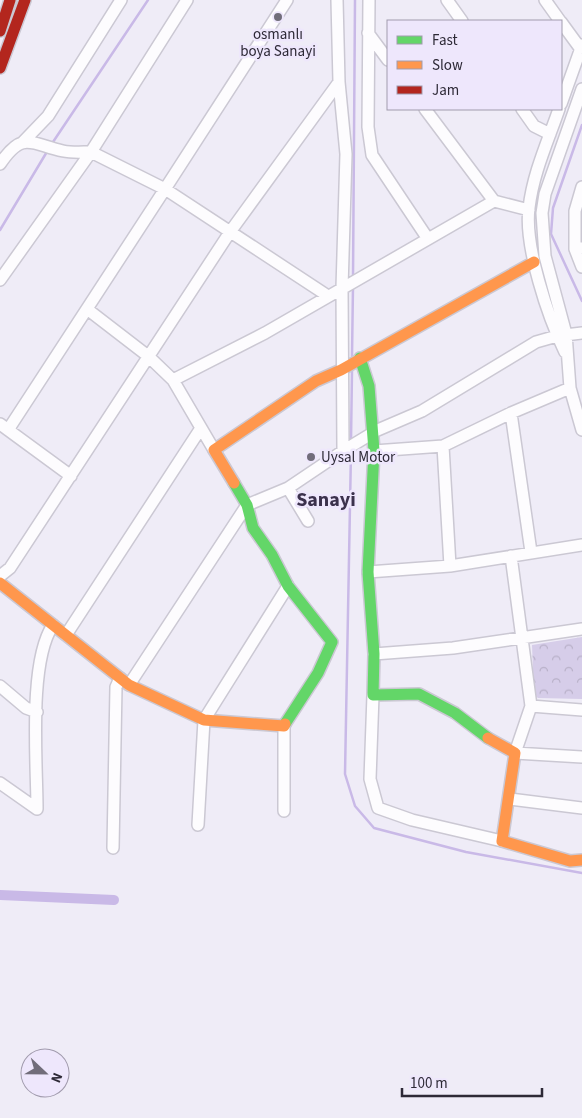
<svg xmlns="http://www.w3.org/2000/svg" width="582" height="1118" viewBox="0 0 582 1118" font-family="'Source Sans 3',sans-serif">
<style>
.park{fill:url(#park-crowns)}
.lines{fill:none;stroke-linecap:round;stroke-linejoin:round}
.stream{stroke:#c9b9e7;stroke-width:2.5}
.canal{stroke:#c9b9e7;stroke-width:10}
.street-casing{stroke:#cbc8d3;stroke-width:14}
.fast-casing{stroke:#cbc8d3;stroke-width:14}
.slow-casing{stroke:#cbc8d3;stroke-width:14}
.jam-casing{stroke:#cbc8d3;stroke-width:14}
.street{stroke:#fdfcfe;stroke-width:11}
.fast{stroke:#63d668;stroke-width:11}
.slow{stroke:#ff974d;stroke-width:11}
.jam{stroke:#b3261e;stroke-width:11}
.poi-dot{fill:#716d7a;stroke:#eee7fc;stroke-width:2}
.labels{text-anchor:middle;stroke-width:5;stroke-linejoin:round;paint-order:stroke}
.poi-label{font-size:15px;fill:#2d2936;stroke:#eee7fc}
.district-label{font-size:20px;font-weight:bold;fill:#3b314c;stroke:#eee7fc}
</style>
<defs>
<pattern id="park-crowns" width="20" height="18" patternUnits="userSpaceOnUse" patternTransform="scale(1.25)"><rect width="20" height="18" fill="#d6cde9"/><path d="M2 6a3 3 0 1 1 6 0M12 15a3 3 0 1 1 6 0" fill="none" stroke="#b8b0c8"/></pattern>
</defs>
<rect width="100%" height="100%" fill="#efecf7"/>
<!-- park -->
<path class="park" d="M582 637V699L538 698 534 695 532 645Z"/>
<g class="lines">
<!-- stream -->
<path class="stream" d="M582 125 553 208 551 234 582 301
M51 145 148 0
M0 230 48 150
M353 278 355 0
M352 356 353 286
M351 441 352 371
M351 451 345 774 355 806 374 828 466 852 582 873"/>
<!-- canal -->
<path class="canal" d="M0 895 114 900"/>
<!-- street casing -->
<g class="street-casing">
<path id="street" d="M369 0 368 127 372 155 428 239
M447 0 462 21
M545 0 560 21
M561 22 580 48
M368 33 388 60
M582 89 545 194 542 213 545 256 566 334 570 388 582 430
M561 104 582 45
M425 109 494 201 529 210
M522 109 534 126 550 134
M559 109C548 141 533 173 529 208 524 246 548 317 565 352
M23 142 48 116 121 0
M0 164C23 130 31 144 63 151 72 153 82 152 91 152L187 0
M582 187 575 211V249L582 248
M575 249 582 267
M0 280 91 152 165 189 287 0
M87 309 148 356 173 380
M511 413 531 552
M0 424 71 476
M8 430 165 189 328 296
M373 432 422 411 536 342 557 336 582 333
M443 446 450 566
M214 450 173 380 265 333 494 201
M343 451 371 434
M374 451 443 446 511 413 570 388
M288 488 308 521
M511 556 531 706 515 753 582 757
M368 572 450 566 582 545
M0 576 10 568 230 232 339 82
M66 635 201 428
M374 654 453 648 582 629
M129 685 247 505 288 488 343 451 342 288 346 154 339 82 337 0
M0 686 26 708 37 712
M373 695 370 779 378 808 412 820 502 841
M531 706 582 710
M0 783 37 809
M510 799 582 808
M37 809C37 763 28 662 53 625
M284 811V726
M198 825 204 720 288 586
M113 848 116 687 120 678"/>
</g>
<!-- fast casing -->
<g class="fast-casing">
<path id="fast" d="M360 358 369 386 374 451 368 572 374 654 373 695 419 694 455 713 488 738
M234 483 247 505 253 528 272 555 288 586 332 642 318 673 285 724"/>
</g>
<!-- slow casing -->
<g class="slow-casing">
<path id="slow" d="M234 483 214 450 316 381 341 370 534 262
M0 583 129 685 204 720 284 726 285 724
M488 738 515 753 502 841 570 861 582 860"/>
</g>
<!-- jam casing -->
<g class="jam-casing">
<path id="jam" d="M0 31 10 0
M0 68 25 0"/>
</g>
<!-- street -->
<use href="#street" class="street"/>
<!-- fast -->
<use href="#fast" class="fast"/>
<!-- slow -->
<use href="#slow" class="slow"/>
<!-- jam -->
<use href="#jam" class="jam"/>
</g>
<!-- markers -->
<g class="poi-dot">
<circle cx="278" cy="17" r="5"/>
<circle cx="311" cy="457" r="5"/>
</g>
<g class="labels">
<!-- poi labels -->
<g class="poi-label">
<text x="278" y="39">osmanlı<tspan x="278" dy="17">boya Sanayi</tspan></text>
<text x="321" y="462" text-anchor="start">Uysal Motor</text>
</g>
<!-- district labels -->
<g class="district-label">
<text x="326" y="506">Sanayi</text>
</g>
</g>
<!-- legend -->
<rect x="387" y="20" width="175" height="90" fill="#eee7fc" stroke="#a19bad"/>
<rect x="397" y="36" width="25" height="8" fill="#63d668" stroke="#a19bad"/>
<text x="432" y="45" font-size="15" fill="#2d2936">Fast</text>
<rect x="397" y="61" width="25" height="8" fill="#ff974d" stroke="#a19bad"/>
<text x="432" y="70" font-size="15" fill="#2d2936">Slow</text>
<rect x="397" y="86" width="25" height="8" fill="#b3261e" stroke="#a19bad"/>
<text x="432" y="95" font-size="15" fill="#2d2936">Jam</text>
<!-- north arrow -->
<g transform="translate(45 1073) rotate(112)"><circle r="24" fill="#eee7fc" stroke="#a19bad"/>
<path d="M0-4L9 19L0 12L-9 19Z" fill="#716d7a"/>
<text y="-8" font-size="14" font-weight="bold" text-anchor="middle" fill="#2d2936">N</text>
</g>
<!-- scale -->
<path d="M402 1088v8h140v-8" fill="none" stroke="#2d2936" stroke-width="2.5"/>
<text x="410" y="1088" font-size="15" fill="#2d2936" stroke="#eee7fc" stroke-width="4" paint-order="stroke">100 m</text>
</svg>
